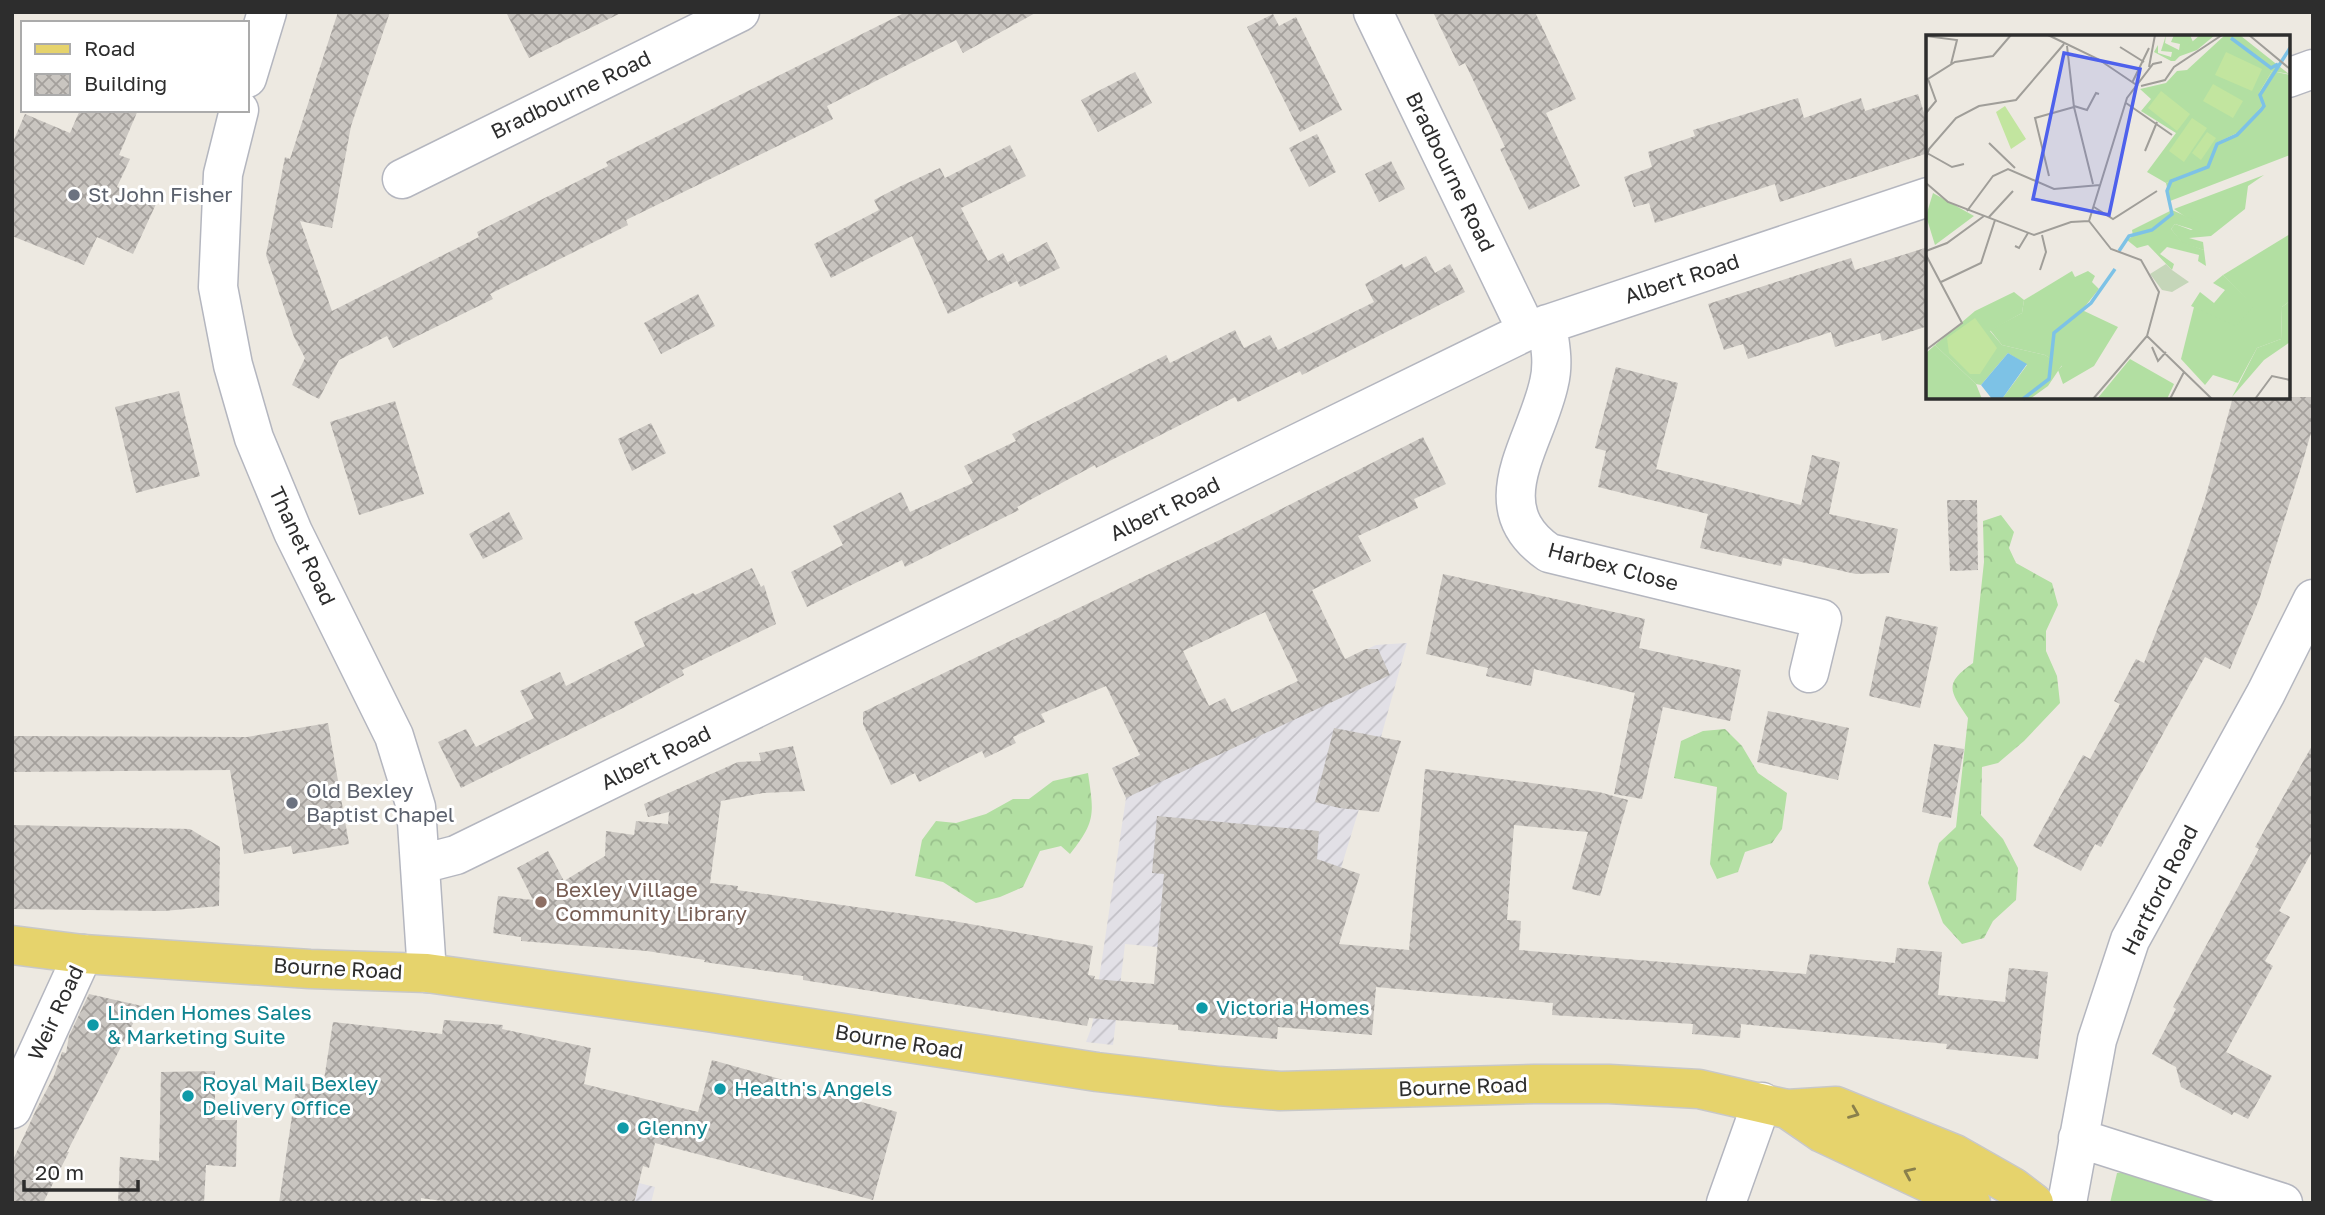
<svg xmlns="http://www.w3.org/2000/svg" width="2325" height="1215" viewBox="0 0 2325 1215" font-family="'Golos Text',sans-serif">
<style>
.industrial{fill:url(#industrial-furrows)}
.grass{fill:#b2dfa2}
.forest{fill:url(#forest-crowns)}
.building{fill:url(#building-cross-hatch);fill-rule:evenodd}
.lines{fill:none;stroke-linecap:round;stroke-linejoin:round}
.minor-casing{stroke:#b4b6bf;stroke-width:41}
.major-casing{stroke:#c8c8c8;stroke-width:41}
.minor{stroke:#fff;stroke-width:38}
.major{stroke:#e6d36c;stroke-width:38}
.oneway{stroke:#8a804c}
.worship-dot{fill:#6b7280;stroke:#fff;stroke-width:2.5}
.education-dot{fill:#8d6e63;stroke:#fff;stroke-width:2.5}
.culture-dot{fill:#0f9aa8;stroke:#fff;stroke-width:2.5}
.labels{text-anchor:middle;stroke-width:6;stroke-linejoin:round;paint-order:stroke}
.street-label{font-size:21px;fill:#2d2d2d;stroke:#fff}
.worship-label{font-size:21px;fill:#5b616d;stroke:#fff;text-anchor:start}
.education-label{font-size:21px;fill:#785e54;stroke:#fff;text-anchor:start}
.culture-label{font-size:21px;fill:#0d838f;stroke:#fff;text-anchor:start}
.inset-river{fill:none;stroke:#7dc2e6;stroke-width:3.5}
.inset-road{fill:none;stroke:#a09e99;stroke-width:2}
.view{fill:#4e61ec;fill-opacity:0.15;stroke:#4e61ec;stroke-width:3.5}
.inset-edge{fill:none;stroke:#2d2d2d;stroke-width:3.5}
</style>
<defs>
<pattern id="industrial-furrows" width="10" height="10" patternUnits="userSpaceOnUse" patternTransform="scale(1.75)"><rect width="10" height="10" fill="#e2e0e6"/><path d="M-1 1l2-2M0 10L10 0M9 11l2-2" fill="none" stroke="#c2c0c6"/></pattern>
<pattern id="forest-crowns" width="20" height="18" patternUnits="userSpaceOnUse" patternTransform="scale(1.75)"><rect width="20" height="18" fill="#b2dfa2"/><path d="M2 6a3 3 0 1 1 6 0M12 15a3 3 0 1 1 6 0" fill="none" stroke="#99c08c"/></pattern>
<pattern id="building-cross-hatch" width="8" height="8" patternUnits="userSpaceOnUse" patternTransform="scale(1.75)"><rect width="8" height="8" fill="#c9c5c0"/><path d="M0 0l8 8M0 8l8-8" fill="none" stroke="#a4a09c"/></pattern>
</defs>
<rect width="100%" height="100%" fill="#ede9e1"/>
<!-- industrial -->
<path class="industrial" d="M1407 643 1381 737 1327 914 1316 962 1125 944 1113 1045 1086 1042 1092 1026 1126 798 1112 768 1376 645Z
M639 1183 655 1187 651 1203H634Z"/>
<!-- grass -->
<path class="grass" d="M2127 1172 2235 1203H2110L2117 1173Z"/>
<!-- forest -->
<path class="forest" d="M2001 515 2014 532 2009 548 2016 563 2052 583 2058 605 2046 631V651L2057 676 2060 703 2024 741 1998 763 1982 767 1981 815 2003 839 2018 868 2016 900 1993 921 1984 938 1962 944 1943 923 1928 883 1939 843 1956 827 1968 718C1950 691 1943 684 1973 663L1984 562 1983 521Z
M1725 729 1742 746 1758 773 1787 793 1782 829 1772 843 1745 852 1738 872 1717 879 1710 864 1717 787 1674 778 1681 741 1703 731Z
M1088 773C1094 814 1096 821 1070 854L1061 846 1040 851 1023 887 1000 897 976 903 943 882 915 876 922 840 936 821 956 823 986 814 1013 799H1029L1053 781Z"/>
<!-- building -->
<path class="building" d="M338 12H390L351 126 332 228 300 221 332 311 479 237 477 232 608 166 606 162 906 12H1037L963 53 956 40 827 106 833 119 626 220 628 225 490 294 493 299 393 348 387 336 339 360 319 399 292 385 305 358 294 337 266 255 285 157 290 159Z
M506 12H623L529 58Z
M1433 12H1535L1576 99 1546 113 1580 186 1529 210 1500 149 1505 147 1465 63 1459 66Z
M1273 14 1279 26 1296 17 1342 110 1300 132 1247 27Z
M1135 72 1152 103 1098 132 1081 100Z
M1918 94 1928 125V153L1780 202 1775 184 1655 223 1649 203 1634 207 1624 177 1652 167 1648 152 1695 136 1693 130 1798 98 1804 118 1861 98 1865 111Z
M80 110H138L119 155 130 159 117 187 156 204 133 254 97 237 84 265 12 236V144L25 114 70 133Z
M1317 134 1336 172 1309 187 1289 148Z
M1010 145 1026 176 961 208 988 261 1003 253 1017 281 948 314 912 236 831 278 814 244 879 210 874 200 901 186 940 168 945 178Z
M1391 161 1405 189 1379 202 1365 174Z
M1047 242 1060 268 1020 287 1008 262Z
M1928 247V326L1882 341 1880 333 1835 347 1831 332 1748 359 1743 344 1724 350 1708 304 1851 258 1855 270Z
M1426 256 1435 273 1450 264 1465 292 1302 375 1300 371 1238 402 1235 397 1096 468 1095 465 1017 507 1019 510 905 567 902 560 807 607 791 572 843 545 833 526 901 492 910 512 973 483 964 466 1016 441 1012 434 1166 355 1170 363 1235 330 1244 348 1270 335 1278 350 1374 302 1365 284 1402 264 1404 268Z
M698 294 715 326 661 354 644 323Z
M1616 367 1678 383 1656 469 1801 505 1812 455 1840 462 1829 514 1898 529 1889 573 1856 574 1783 558 1781 566 1700 548 1708 514 1598 487 1606 451 1595 448Z
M179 391 200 476 136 493 115 407Z
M2233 397H2313V426L2302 464 2259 600 2230 669 2205 657 2101 847 2095 844 2081 871 2033 846 2083 755 2090 759 2120 704 2114 701 2136 659 2144 663 2180 571 2205 499Z
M395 401 424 494 359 515 330 422Z
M651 423 666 453 632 471 618 439Z
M1423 437 1446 484 1414 499 1418 508 1358 536 1371 561 1312 590 1345 659 1366 649H1378L1390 675 1126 798 1112 768 1140 755 1106 686 1041 714 1045 722 1013 737 1016 743 985 758 982 751 919 782 915 773 891 785 863 724V712L1232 534ZM1265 612 1298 681 1232 712 1225 698 1209 706 1183 651Z
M1947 500H1977L1978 570 1950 571Z
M509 512 523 539 483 559 469 534Z
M752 568 761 587 764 585 776 624 682 670 684 675 623 708 461 788 438 742 466 729 476 747 534 718 520 691 560 672 566 686 645 646 634 622 693 593 695 595Z
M1443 574 1645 619 1639 648 1741 670 1730 721 1663 707 1642 799 1614 794 1635 693 1534 669 1531 686 1486 676 1488 668 1426 654Z
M1886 616 1938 627 1920 708 1869 696Z
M1768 711 1849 728 1838 780 1757 762Z
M328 723 349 844 293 854 291 846 244 854 230 770 12 772V736L247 737Z
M1334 728 1401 741 1379 812 1339 808 1315 802Z
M1934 744 1964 749 1951 818 1922 812Z
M2313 744V850L2279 911 2290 917 2265 961 2273 966 2226 1052 2272 1076 2248 1119 2234 1112 2232 1115 2181 1087 2176 1067 2152 1054 2176 1009 2173 1007 2196 964 2259 849 2255 847Z
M793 746 805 791 763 793 721 801 710 883 738 886 737 890 953 921 1093 946 1088 975 1095 976 1094 979 1154 984 1164 874 1152 873 1157 816 1319 831 1317 859 1360 874 1339 944 1409 950 1425 769 1599 792 1628 800 1600 896 1572 889 1588 832 1514 825 1507 920 1521 921 1519 950 1806 974 1810 954 1895 963 1897 948 1942 952 1938 995 2005 1002 2009 968 2048 972 2038 1059 1946 1049 1947 1044 1741 1024 1740 1038 1692 1034 1693 1024 1552 1015 1553 1003 1376 987 1372 1035 1278 1027 1277 1039 1178 1030V1025L1089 1018 1087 1026 803 980V976L704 962 705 960 647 951 521 941V937L493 933 498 896 533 900 517 868 548 851 564 881 605 856 606 831 634 835 636 821 668 824 669 812 648 817 644 804 738 762 761 761 759 753Z
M12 825 190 829 220 847 219 906 164 911 12 909Z
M89 994 142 1006 67 1152H69L43 1203H12V1162L36 1110 54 1076 62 1052 66 1053 69 1036Z
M444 1020 503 1025 502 1029 591 1048 584 1084 698 1112 712 1060 897 1112 873 1200 655 1143 649 1168 643 1166 634 1203H456L421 1198V1203H279L297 1082 323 1086 333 1022 442 1034Z
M215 1071V1120H237L236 1167 206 1165 204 1203H118L120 1157 159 1161 161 1072Z"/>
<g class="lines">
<!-- minor casing -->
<g class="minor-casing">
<path id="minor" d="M1373 12 1527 331
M247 78 267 12
M2288 78 2313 69
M239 110 223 174 218 287 233 365 254 438 293 532 394 736 416 807 427 973
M402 179 740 12
M1547 324C1550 344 1554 363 1549 383 1536 444 1481 506 1549 553L1822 619 1809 673
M421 864 456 855 1527 331 1928 197
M12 1109 83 954
M2078 1138 2283 1203
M1726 1203 1762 1102
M2067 1203 2097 1040 2130 940 2266 693 2313 599"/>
</g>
<!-- major casing -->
<g class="major-casing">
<path id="major" d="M12 945 83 954 310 969 427 973 707 1012 1097 1072 1219 1086 1280 1091 1534 1084H1609L1699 1089 1787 1109 1822 1133 1971 1203
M1787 1109 1836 1106 1955 1154 2013 1187 2034 1203"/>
</g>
<!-- minor -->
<use href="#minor" class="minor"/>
<!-- major -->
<use href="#major" class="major"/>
</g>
<!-- one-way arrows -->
<defs><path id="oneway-chevron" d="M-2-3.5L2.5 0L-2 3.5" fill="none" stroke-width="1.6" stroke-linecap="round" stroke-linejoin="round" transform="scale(1.75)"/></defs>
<g class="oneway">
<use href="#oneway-chevron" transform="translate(1854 1113) rotate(22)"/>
<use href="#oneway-chevron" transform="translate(1909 1173) rotate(-156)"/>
</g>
<!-- markers -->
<g class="worship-dot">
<circle cx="74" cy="195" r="7"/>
<circle cx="292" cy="803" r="7"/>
</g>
<circle class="education-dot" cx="541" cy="902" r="7"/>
<g class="culture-dot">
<circle cx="1202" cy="1008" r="7"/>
<circle cx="93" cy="1025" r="7"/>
<circle cx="720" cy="1089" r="7"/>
<circle cx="188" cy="1096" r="7"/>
<circle cx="623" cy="1128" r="7"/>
</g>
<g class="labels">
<!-- street labels -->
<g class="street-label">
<text transform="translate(571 95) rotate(-26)" y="7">Bradbourne Road</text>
<text transform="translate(1450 172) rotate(64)" y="7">Bradbourne Road</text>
<text transform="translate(1682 279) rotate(-18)" y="7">Albert Road</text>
<text transform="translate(1165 509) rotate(-26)" y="7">Albert Road</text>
<text transform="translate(302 546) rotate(65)" y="7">Thanet Road</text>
<text transform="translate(1613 567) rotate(15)" y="7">Harbex Close</text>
<text transform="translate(656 758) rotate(-26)" y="7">Albert Road</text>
<text transform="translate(2160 890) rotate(-63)" y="7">Hartford Road</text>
<text transform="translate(338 969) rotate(3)" y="7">Bourne Road</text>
<text transform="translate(56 1013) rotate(-65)" y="7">Weir Road</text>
<text transform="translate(899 1042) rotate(9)" y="7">Bourne Road</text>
<text transform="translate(1463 1087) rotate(-2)" y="7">Bourne Road</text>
</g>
<!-- worship labels -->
<g class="worship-label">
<text x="88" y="202">St John Fisher</text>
<text x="306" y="798">Old Bexley<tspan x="306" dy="24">Baptist Chapel</tspan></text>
</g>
<!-- education labels -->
<g class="education-label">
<text x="555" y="897">Bexley Village<tspan x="555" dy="24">Community Library</tspan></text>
</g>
<!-- culture labels -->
<g class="culture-label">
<text x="1216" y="1015">Victoria Homes</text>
<text x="107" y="1020">Linden Homes Sales<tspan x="107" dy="24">&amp; Marketing Suite</tspan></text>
<text x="202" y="1091">Royal Mail Bexley<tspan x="202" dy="24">Delivery Office</tspan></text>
<text x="734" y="1096">Health's Angels</text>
<text x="637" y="1135">Glenny</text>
</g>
</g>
<!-- overview -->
<g transform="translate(1926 35)">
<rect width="364" height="364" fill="#ede9e1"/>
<path d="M240 0 239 8 253 15 254 9 245 7 248 0H264L267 7 274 0 249 26H245L228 17 232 10V18L245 22 246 17 235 16ZM346 36 364 40V120L244 166 240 148 279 132 290 108 309 99 336 71 333 58ZM338 140 322 151 319 174 285 201 263 203 277 207 278 215 256 208 245 194 249 189 265 195 273 191 248 174ZM364 199V266L356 272 355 304 331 313 312 348 287 340 279 350 255 324 268 272 327 271 297 240ZM146 236 149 242 162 236 169 241 166 247 173 254 156 275 192 292 168 331 137 349 132 335 136 331 119 320 76 310 64 295 96 278 98 265ZM9 310 50 349 56 364H0V318ZM204 324 248 349 241 364H171Z" fill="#b2dfa2"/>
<path d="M274 0H289L271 15 246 24ZM299 0 315 1 363 39 346 36 333 58 336 71 313 97 290 108 282 131 240 148 221 137 250 98 215 76 225 64 214 54 240 48 251 36 261 35ZM7 158 48 181 9 210 0 181ZM246 175 273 187 275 197 249 189 245 194 256 207 278 215 280 231 272 226 273 220 241 212 234 219 248 229 246 235 222 210 211 213 201 205 207 201 206 195ZM297 240 328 271 310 291 265 271 274 257 288 268 299 255 287 248ZM88 257 98 265 96 278 64 296 76 310 119 320 136 330 122 351 104 364H76L101 330 82 318 55 350 50 349 9 310 49 276ZM364 266V307L338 325 306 362 331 313 355 304 356 272Z" fill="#b2dfa2"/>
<path d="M240 229 246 235 263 247 246 257 236 255 224 239Z" fill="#c5d6b9"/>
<path d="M300 17 336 34 326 56 289 40ZM287 49 317 66 307 83 277 66ZM235 56 264 79 251 96 222 73ZM79 71 100 104 85 114 70 77ZM266 83 281 93 258 127 243 116ZM281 97 290 103 275 125 266 118ZM49 283 71 313 54 339H44L23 318 21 303Z" fill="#c2e59f"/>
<path d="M82 318 101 329 76 364H66L55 350Z" fill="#7dc2e6"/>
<path class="inset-river" d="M305 3 345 33 352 29M193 216 203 201 226 195 246 179 241 156 245 146 282 132 291 109 311 100 335 75 338 71 334 60 364 13M97 364 123 344 128 298 165 268 189 234"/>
<path class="inset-road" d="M122 0 172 24 212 51M323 0 364 34M0 1 31 5 25 29M141 11 148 72 167 149M194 12 218 27M223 32 229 0M206 48 223 13M215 51 239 45 248 32 296 0M200 68 246 100M148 71 161 75 170 58 173 59M0 78 10 66 2 44 29 27 67 21 85 0M63 108 89 133M219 116 231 87M1 118 26 132 38 129M0 124 3 114 30 83 53 71 90 65 138 9M123 141 109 83 148 72M0 148 22 167 108 200 145 187 163 186M168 172 187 184 231 156M41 176 67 141 82 134 128 154 174 150M63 182 87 156M163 186 185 214 215 225 233 257 221 301 167 364M163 186 201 63 227 29 236 27M89 211 93 213 102 198M0 216 21 208 58 181M0 220 36 288 0 315M114 235 120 217 116 200M15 247 55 228 69 185M221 301 286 364M226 312 232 326 240 317M244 364 258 337M329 364 346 341 364 345"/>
<path class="view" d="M138 18 214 34 183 180 107 164Z"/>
<rect width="364" height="364" class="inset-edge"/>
</g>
<!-- border -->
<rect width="2325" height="1215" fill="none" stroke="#2d2d2d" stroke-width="28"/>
<!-- legend -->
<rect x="21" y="21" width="228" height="91" fill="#ffffff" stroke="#ababab" stroke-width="2"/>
<rect x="35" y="44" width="35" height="10" fill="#e6d36c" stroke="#ababab" stroke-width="2"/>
<text x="84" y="56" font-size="21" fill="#2d2d2d">Road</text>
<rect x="35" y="74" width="35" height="21" fill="url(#building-cross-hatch)" stroke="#ababab" stroke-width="2"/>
<text x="84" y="91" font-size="21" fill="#2d2d2d">Building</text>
<!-- scale -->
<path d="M24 1180v10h114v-10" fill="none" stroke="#2d2d2d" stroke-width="3.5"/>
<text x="35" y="1180" font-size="21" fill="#2d2d2d" stroke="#ffffff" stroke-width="5" paint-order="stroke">20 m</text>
</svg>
